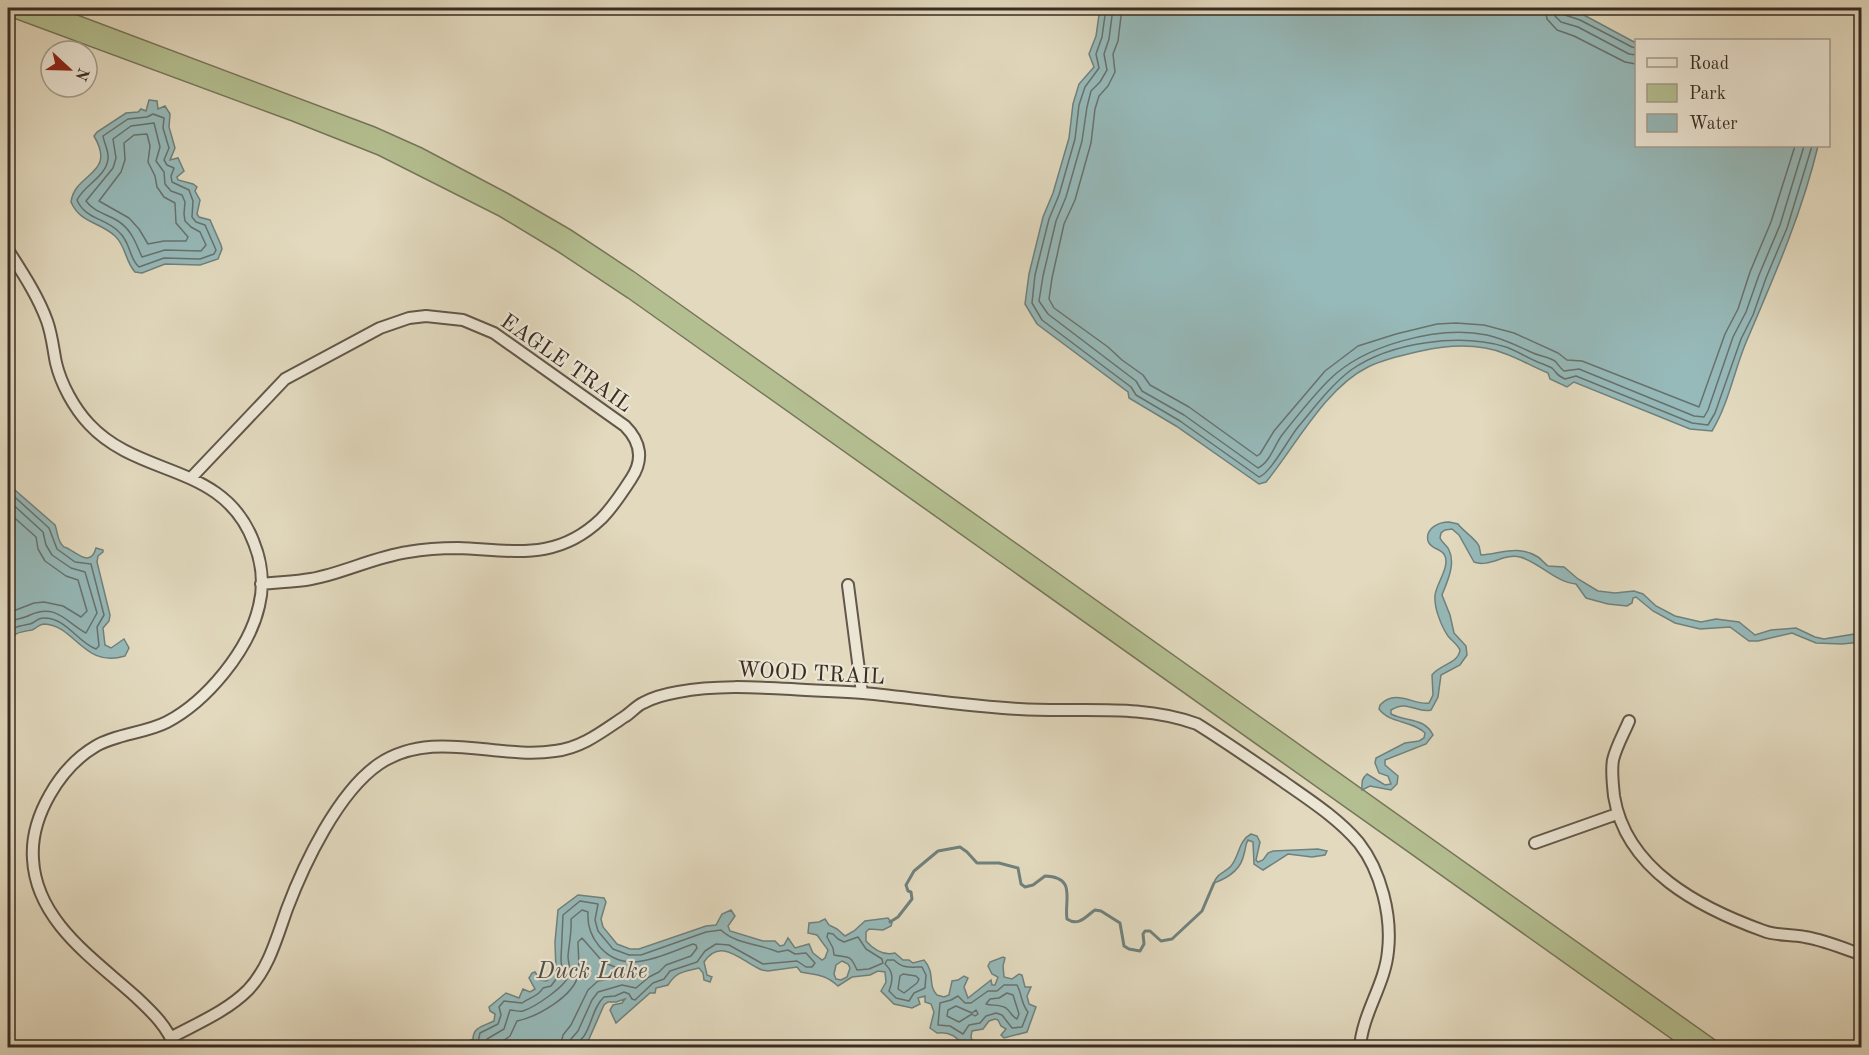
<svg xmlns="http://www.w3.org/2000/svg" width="1869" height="1055" viewBox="0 0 1869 1055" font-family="'Old Standard TT',serif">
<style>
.green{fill:#b4bf91;stroke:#76765a;stroke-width:1.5}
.water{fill:#96b9b9;stroke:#70817d;stroke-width:1.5;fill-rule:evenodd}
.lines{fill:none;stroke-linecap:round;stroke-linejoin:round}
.shore{stroke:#67726e;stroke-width:1.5}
.stream{stroke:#70817d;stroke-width:3}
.minor-casing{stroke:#62574a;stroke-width:14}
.minor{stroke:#ece6d5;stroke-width:10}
.labels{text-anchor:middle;stroke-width:4.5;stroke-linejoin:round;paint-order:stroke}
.street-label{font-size:22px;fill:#382c24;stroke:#ece6d5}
.water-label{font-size:24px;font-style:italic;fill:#504f49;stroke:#ece6d5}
</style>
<rect width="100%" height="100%" fill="#e2d9be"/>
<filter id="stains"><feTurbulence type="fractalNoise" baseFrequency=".00333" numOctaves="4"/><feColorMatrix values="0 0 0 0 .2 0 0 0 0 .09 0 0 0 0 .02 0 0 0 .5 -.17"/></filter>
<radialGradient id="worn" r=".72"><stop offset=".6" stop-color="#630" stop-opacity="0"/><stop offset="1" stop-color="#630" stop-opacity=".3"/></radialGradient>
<!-- green -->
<path class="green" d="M8 8H59L375 127 422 148 509 194 571 230 633 271 1725 1047H1683L628 298 557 251 499 216 378 155 292 121 8 16Z"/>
<!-- water -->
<path class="water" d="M1100 8H1560L1582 14 1636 43V146H1818C1802 213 1774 277 1747 340 1734 370 1729 403 1712 431L1690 429 1574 382 1567 387 1550 379 1548 373C1533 367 1520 359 1506 354 1479 343 1448 345 1421 351 1403 355 1384 359 1368 367 1325 388 1295 447 1266 482L1259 484 1176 426 1129 398 1128 392 1037 324 1025 304 1029 274 1043 217 1053 193 1069 138 1073 104 1079 84 1094 67 1089 54 1096 36Z
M149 100 157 101 158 109 165 106 170 114 169 127 175 148 170 160 178 158 184 171 177 177 178 180 193 184 197 187 195 191 200 200 197 214 199 217 210 220 221 245 222 249 218 259 200 265 165 264 142 273 135 272C125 261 126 246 115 236 100 222 80 223 71 202 75 172 117 175 94 136L97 132 126 113 138 112 141 109 146 111Z
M8 484 55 525C58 532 57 542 64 547 74 549 90 570 96 548L103 550V552L98 556 97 562 110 615 109 621 103 628 105 645 111 648 124 639 129 648 125 656C84 669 75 625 44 624 39 624 37 628 32 630 21 632 14 632 8 642Z
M1449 522 1458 524C1464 532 1476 539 1479 546 1480 549 1480 552 1481 555 1500 554 1518 544 1538 557 1541 559 1544 563 1548 566L1564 567 1578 579 1598 591 1615 593 1634 591 1643 594 1656 606 1675 616 1701 622 1716 619 1739 622 1755 635 1771 630 1796 628 1815 637 1824 639 1861 633V642L1842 644 1816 643 1792 633 1758 641H1749L1730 627 1700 629 1675 623 1653 611 1636 597 1633 598 1632 603 1627 606 1608 604 1586 598 1576 584C1555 582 1539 562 1520 557 1504 553 1489 568 1474 562L1459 535 1452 529 1445 530 1441 533 1440 538C1442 543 1447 545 1449 550 1456 564 1447 582 1442 595L1450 615 1454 633 1466 646 1467 655 1460 665 1441 675 1438 697 1431 710C1417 714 1408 699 1391 710V714C1406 722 1424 717 1433 735L1426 744 1385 760V765L1398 776 1397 784 1391 790 1370 786 1362 790C1362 783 1361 779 1367 774L1385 785 1391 784 1388 776 1379 773 1375 763 1376 758 1405 743 1419 741 1424 738 1425 733C1412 720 1390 724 1379 709L1380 705C1396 688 1415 706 1429 703L1433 695 1432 675C1440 664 1458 664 1460 650 1457 644 1452 641 1448 636 1441 626 1434 607 1435 596 1435 586 1450 567 1445 556 1442 548 1431 550 1428 541 1425 528 1439 522 1449 522Z
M1251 834 1257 836 1260 842 1256 860 1258 862 1263 860 1268 853 1273 851 1318 849 1327 851 1325 855 1312 857 1288 854 1263 870 1254 864 1253 842 1248 840C1245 845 1246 848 1244 854 1241 870 1228 878 1214 883 1217 873 1225 873 1231 866 1240 855 1238 841 1251 834Z
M578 895 604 898 606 902 601 919 603 927 617 944 630 949H639L706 926 716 925 722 914 731 910 735 916 728 926 730 931 763 941H775L780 946 784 945 788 938 795 948 809 944 813 953 822 960 825 958 828 950 817 935 808 933 809 923 819 922 825 919 829 925 837 929 845 936 854 931 865 921 888 918 892 923 891 926 883 930 869 929 866 932V941C874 950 883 956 895 953L903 960H909L913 963 924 960C936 973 927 985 937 995L944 997 949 995 952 981 958 980 964 976 968 978 964 987 968 998 991 980 992 985H995L998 977 992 974 988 966 990 962 1003 957 1005 958 1003 966 1004 977 1012 979 1019 974 1022 975 1025 987H1031L1027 996 1029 1004 1036 1007 1027 1032 1004 1038 1001 1035 1006 1029 1001 1026 998 1020 995 1019 989 1021 983 1029 972 1031 971 1037 974 1047H964C957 1037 950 1031 937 1033L930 1028 934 1012 931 1004 925 1002V996L918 998 920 1004 912 1008 894 1004 881 991 886 982 885 972 878 971 870 975 852 977 838 986C825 974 816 975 801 972L797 967 768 971 762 970C742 962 721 936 704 962L707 975 712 977 710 982 704 980 703 973 699 968C684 972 677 971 668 985L656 988 655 993H650L616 1023 610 1010 613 1005 622 1003 625 999 616 1002H608L604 1005 589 1039 582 1047H466L469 1041 473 1039C473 1027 484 1026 494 1021L495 1014 490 1011 489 1007 506 993 519 998 523 989 530 992 535 989 529 978 532 973 535 972 540 980 546 981 548 980 550 970 556 972 555 942 558 910ZM842 961 848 964 850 968 847 977 841 980 836 979 834 974 836 965Z"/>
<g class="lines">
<!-- shore -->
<path class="shore" d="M1106 8 1102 37 1096 54 1099 68 1085 87 1079 105 1075 139 1059 195 1049 219 1035 275 1032 303 1042 320 1131 387 1136 395 1180 421 1259 477C1270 474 1289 438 1298 427 1314 408 1331 385 1351 370 1391 342 1460 333 1506 347 1518 351 1530 360 1543 364 1545 365 1550 367 1552 368 1558 374 1556 375 1565 379L1576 376 1692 423 1708 425 1715 413 1741 339 1753 315 1766 278 1787 228 1812 146
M1113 8 1109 39 1104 54 1107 70 1100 82 1091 91 1087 107 1082 141 1066 197 1056 221 1043 276 1039 301 1048 314 1136 381 1142 391 1184 415 1258 468C1270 462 1274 446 1282 435 1297 416 1312 397 1329 380 1364 345 1439 325 1487 335 1505 339 1517 346 1533 353 1540 356 1548 357 1555 361 1558 364 1560 368 1564 371L1579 369 1694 416 1704 417 1708 410 1733 337 1746 312 1759 275 1780 225 1804 146
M1122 8 1118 41 1113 54 1115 72 1108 86 1099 96 1095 109 1091 143 1075 200 1064 224 1052 278 1049 299 1054 308 1108 347 1122 360 1143 375 1150 385 1189 407 1257 456 1260 454 1274 431 1325 371 1358 346 1396 334 1437 324 1456 323 1484 325 1514 333 1558 353 1567 360 1582 361 1699 407 1725 334 1738 309 1750 272 1771 222 1795 146
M1545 8 1547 19 1557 30 1574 36 1625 62 1636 64
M1554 8 1555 16 1561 22 1578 27 1629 54 1636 55
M1562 8 1565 15 1580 20 1632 47 1636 48
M153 114 164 118 163 128 169 148 164 160 167 165 174 168 171 176 172 182 189 190 193 201 192 217 196 222 205 225 216 250 214 254 200 259 164 258 139 267C129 259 131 242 118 231 105 218 85 219 77 200 84 185 106 177 108 159 109 151 104 143 103 136L128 119 147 117Z
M154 123 160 147 156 161 164 172 165 184 171 191 182 195 185 202 184 214 185 221 191 227 200 232 206 245 201 251 165 250 142 257C136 244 132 230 118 221 107 214 94 212 86 201L113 168 116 158 113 139 131 126Z
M147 134 150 146 148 162 155 176 157 187 164 197 175 203 176 223 188 237 186 241H164L148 244 139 229 129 218 99 201 121 172 125 160 124 143 134 135Z
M8 491 49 528 57 549 75 562 91 564 104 615 97 627 99 646 96 649C77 642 66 617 43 618 37 618 35 623 30 624 20 626 15 626 8 633
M8 500 43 532 46 545 52 555 71 568 85 572 97 613 86 633C66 622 56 603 30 615 23 619 15 618 8 623
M8 512 36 537 38 549 45 561 66 576 78 580 87 611 81 617 63 606 44 602 34 603 8 613
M828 933 833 934 838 939 844 942 858 937 866 949 882 959 883 963 869 969 857 970C850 954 849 958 834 955L833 948 827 937Z
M887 960H894C903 969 911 967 922 967L926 975 925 988 914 993 909 1001 896 998 889 991C893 980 894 972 885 964Z
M903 974 916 976 919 979 917 983 904 993 898 989 900 976Z
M1004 985H1017C1022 994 1021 1004 1028 1012L1022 1027 1012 1028 1002 1015 996 1013 986 1016 980 1023 969 1025 963 1034 950 1026 938 1025 940 1003 951 1000 958 996 965 1003H971L988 991H997Z
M1007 993 1013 995 1019 1014 1017 1019C1011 1016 1011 1012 1006 1008 999 1004 992 1006 986 1004L990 999 999 998Z
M956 1006 972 1013 976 1010 978 1014 975 1016 972 1014 959 1022 947 1016 948 1010Z
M472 1048 478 1042 480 1033 498 1024 501 1015 499 1007 504 1001 522 1003C530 997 538 997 543 988L551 986 562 971 561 959 563 915 580 901 598 904 595 920 598 931 613 949 629 955H641L706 932 721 930C735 944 760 944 778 952L788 950 795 954 806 953 815 963 812 967H806L797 961 763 964 729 945 716 944 705 951 697 962 670 971 664 979 653 983 635 1000 632 999 629 994 624 992 615 996 604 997C593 1007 592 1024 584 1036 580 1041 578 1041 577 1048
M483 1048 487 1039 504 1029 510 1010C514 1010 519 1012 523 1011 535 1007 565 987 569 975 571 968 568 963 568 956 569 944 572 931 571 919L582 910 588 912C587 925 590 935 599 946 625 977 662 955 693 944L696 945 697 948 691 956 666 965 659 972 649 977 636 988 622 985 598 992 592 1000 578 1031 571 1039 569 1048
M493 1048 510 1036 517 1021C537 1017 574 996 578 975 580 967 578 951 578 942L582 938 603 962 622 970 623 973 611 979 598 981 588 990 571 1025 563 1035 560 1048"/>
<!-- stream -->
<path class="stream" d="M890 922 898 917 912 899 911 892 908 891 906 885 914 871 938 851 960 847 967 852 977 863H999L1018 868 1021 884 1025 887 1033 885 1045 876C1077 877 1064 900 1067 919 1079 927 1086 916 1095 910L1101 911 1120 923 1124 946 1129 949 1140 951 1144 944 1143 934 1145 931H1150L1161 941 1172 939 1202 911 1214 883"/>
<!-- minor casing -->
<g class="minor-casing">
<path id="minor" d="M8 250C22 272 38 296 47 321 52 335 53 348 56 363 61 384 74 408 89 424 140 479 224 462 254 543 262 563 264 586 259 606 249 650 207 701 167 722 146 733 116 734 96 746 60 767 30 817 33 859 36 921 94 959 136 997 152 1012 168 1027 175 1048
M191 478 285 379 380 328 409 318 426 316 463 320 494 333 625 426C641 442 644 460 631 479 622 493 613 507 601 519 556 562 513 550 458 548 442 548 425 549 408 552 374 557 344 573 311 579 295 582 277 582 261 584
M848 585 862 693
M1629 721C1624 733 1616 747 1613 760 1611 771 1613 785 1614 796 1626 870 1700 908 1764 931 1777 936 1791 934 1805 937 1824 940 1843 948 1862 955
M1535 843 1617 814
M172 1037C198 1023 227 1011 248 990 269 968 277 937 287 909 304 864 338 792 379 764 433 728 497 760 555 751 582 748 603 731 624 717 631 713 636 706 643 703 654 697 666 694 678 692 715 685 753 687 791 689 815 691 839 691 863 693 915 698 967 706 1019 709 1078 713 1140 703 1197 724 1226 742 1253 761 1281 780 1308 799 1338 818 1359 843 1381 871 1392 916 1388 951 1385 985 1362 1014 1360 1048"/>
</g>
<!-- minor -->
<use href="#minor" class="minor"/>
</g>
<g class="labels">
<!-- street labels -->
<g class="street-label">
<text transform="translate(567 362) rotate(35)" y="8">EAGLE TRAIL</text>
<text transform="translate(811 672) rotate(3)" y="8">WOOD TRAIL</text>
</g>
<!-- water labels -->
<g class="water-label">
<text x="592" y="978">Duck Lake</text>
</g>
</g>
<!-- margin -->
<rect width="1869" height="1055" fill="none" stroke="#e2d9be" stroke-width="30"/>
<rect x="9" y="9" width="1851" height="1037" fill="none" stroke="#382c24" stroke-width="3"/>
<rect x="15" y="15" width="1839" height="1025" fill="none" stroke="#382c24" stroke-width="1.5"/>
<!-- legend -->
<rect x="1635" y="39" width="195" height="108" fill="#ece6d5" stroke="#a49c8e" stroke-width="1.5"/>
<rect x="1647" y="58" width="30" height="9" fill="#ece6d5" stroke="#a49c8e" stroke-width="1.5"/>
<text x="1689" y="69" font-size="18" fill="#382c24">Road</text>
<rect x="1647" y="84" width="30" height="18" fill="#b4bf91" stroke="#a49c8e" stroke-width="1.5"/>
<text x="1689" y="99" font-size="18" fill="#382c24">Park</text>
<rect x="1647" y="114" width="30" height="18" fill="#96b9b9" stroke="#a49c8e" stroke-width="1.5"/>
<text x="1689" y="129" font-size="18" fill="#382c24">Water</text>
<!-- north arrow -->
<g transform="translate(69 69) rotate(112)"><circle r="28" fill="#ece6d5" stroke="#a49c8e" stroke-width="1.5"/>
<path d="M0-4.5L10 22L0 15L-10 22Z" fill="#8f2418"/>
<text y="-9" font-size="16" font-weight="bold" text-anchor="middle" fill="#382c24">N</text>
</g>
<rect width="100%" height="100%" filter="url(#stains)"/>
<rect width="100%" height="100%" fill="url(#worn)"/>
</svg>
